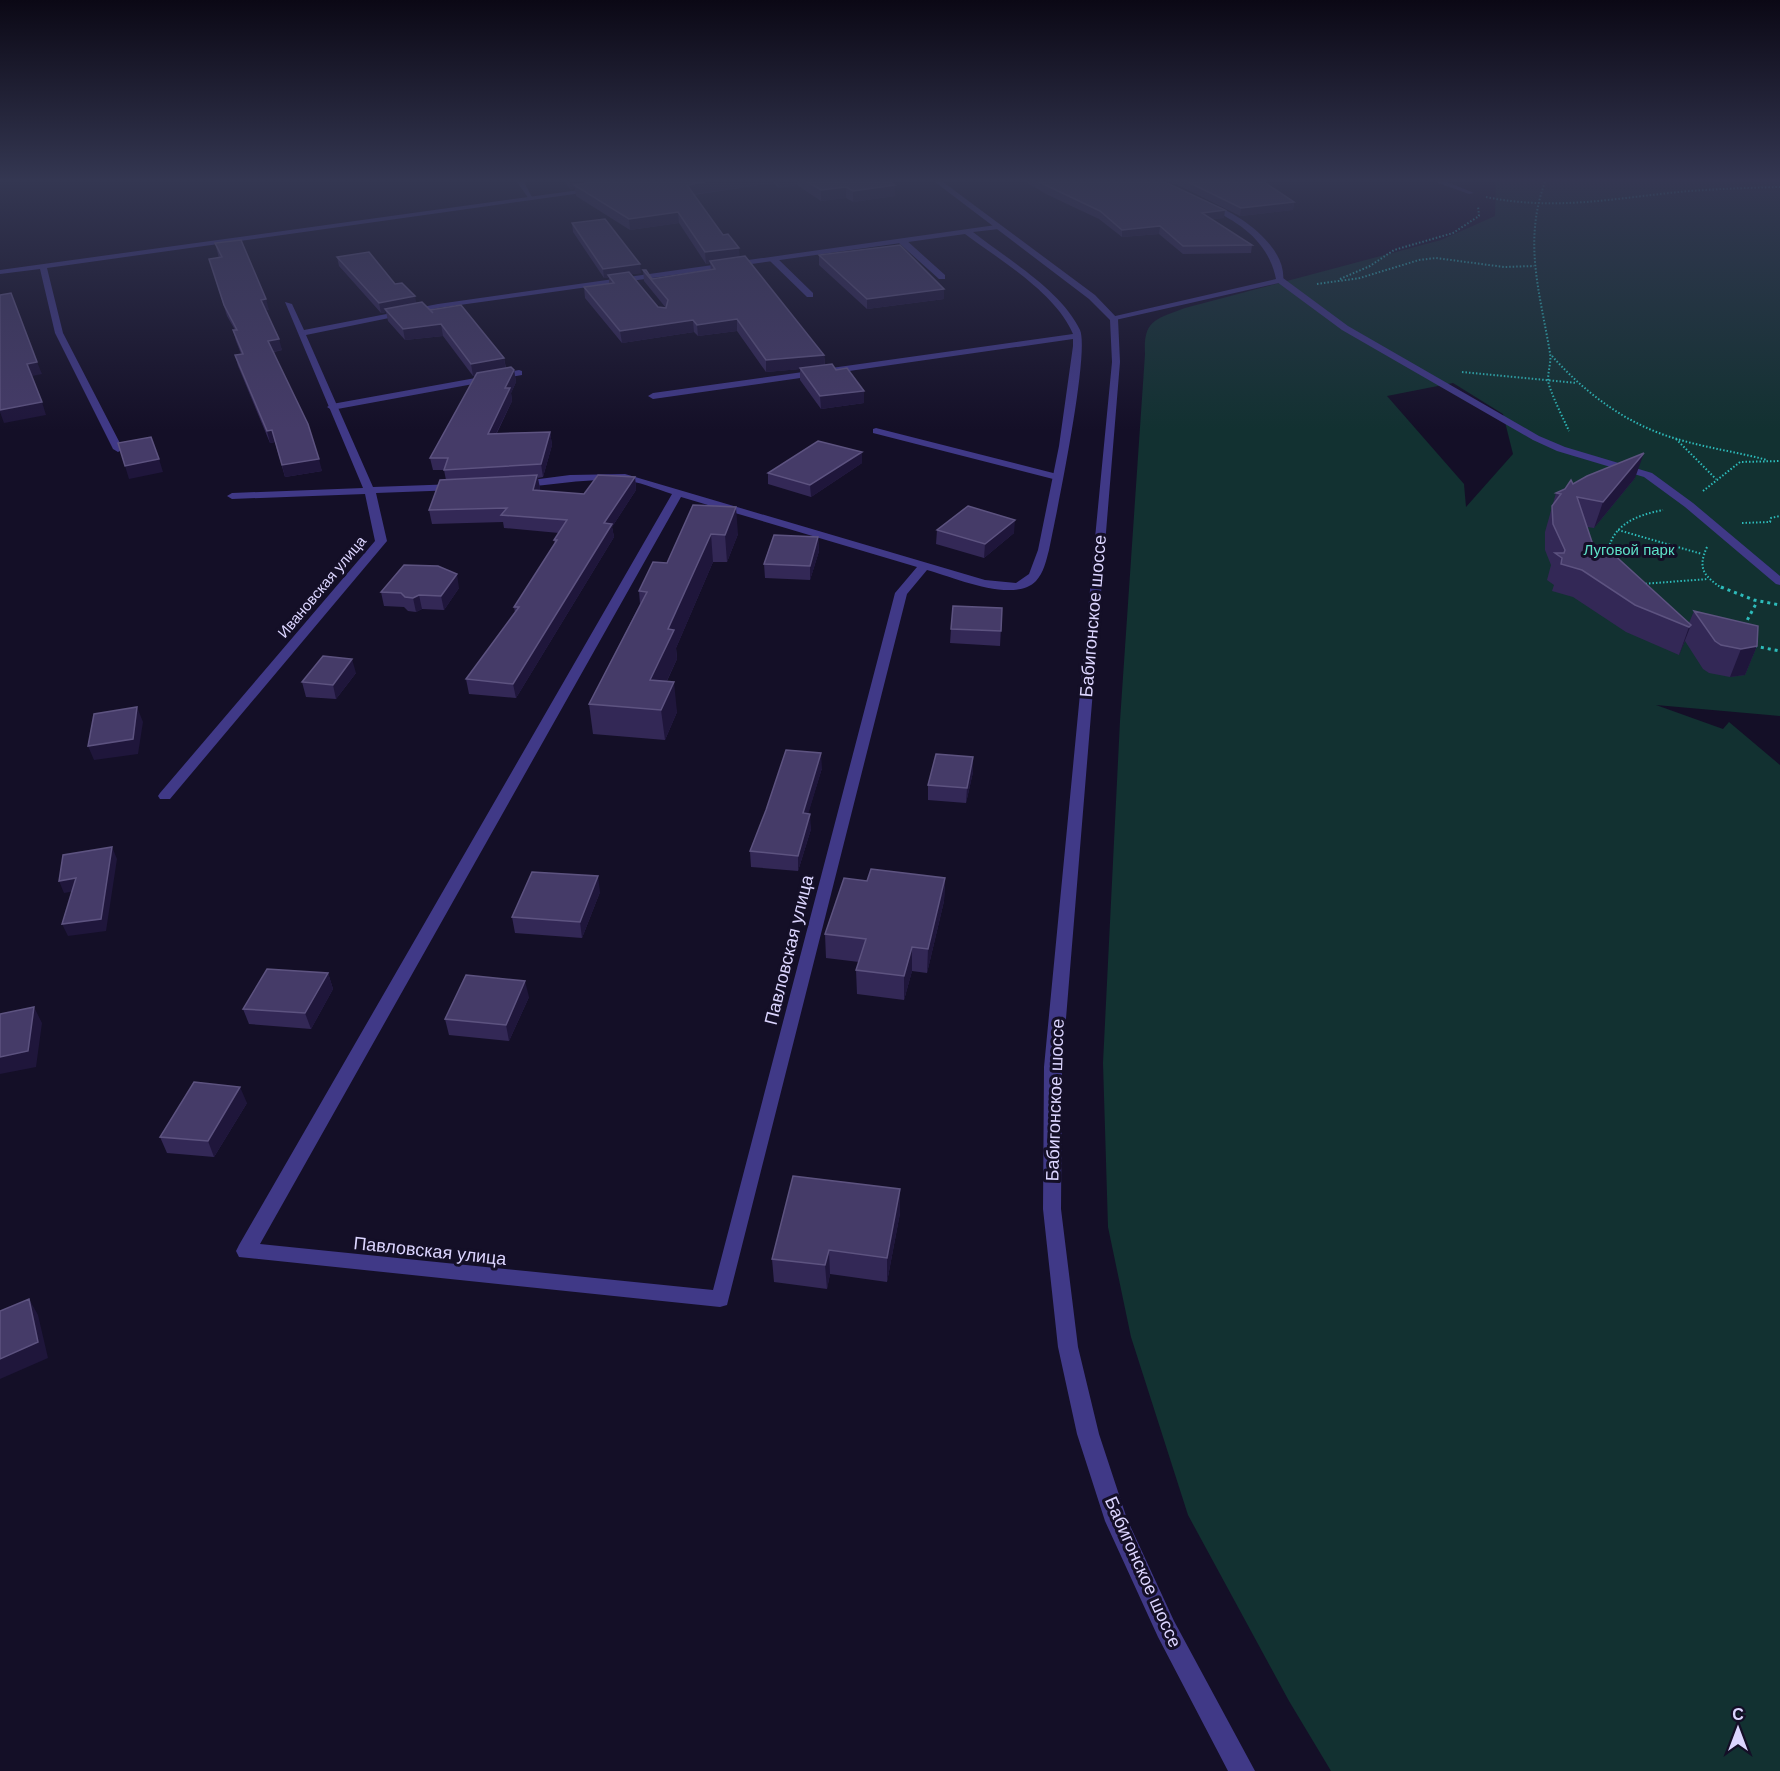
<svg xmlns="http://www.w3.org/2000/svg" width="1780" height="1771" viewBox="0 0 1780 1771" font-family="Arial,sans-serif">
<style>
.green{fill:#123131;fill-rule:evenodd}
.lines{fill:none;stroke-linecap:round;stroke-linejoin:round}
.path-far1{stroke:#2dbbba;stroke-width:2;stroke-dasharray:1.5 2;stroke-linecap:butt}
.path{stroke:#2dbbba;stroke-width:3;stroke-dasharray:3 4;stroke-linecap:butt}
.service{fill:#403987;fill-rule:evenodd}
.minor{fill:#403987;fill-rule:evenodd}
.tertiary{fill:#403987;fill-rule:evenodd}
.wall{fill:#332856}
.shaded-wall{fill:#1f163b}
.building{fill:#453b68;stroke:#5d5380;stroke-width:1.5}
.labels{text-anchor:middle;stroke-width:6;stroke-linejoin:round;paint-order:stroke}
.far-park-label{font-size:15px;fill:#5ee2c8;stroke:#140f27}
.far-street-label{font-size:15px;fill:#dcd5ff;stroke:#140f27}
.street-label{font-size:18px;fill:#dcd5ff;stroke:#140f27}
</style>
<rect width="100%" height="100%" fill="#140f27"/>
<!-- green -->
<path class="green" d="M1496 182H1780V716L1656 705 1723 729 1729 722 1780 765V1771H1331L1289 1701 1188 1515 1131 1337 1108 1227 1103 1063 1120 721 1145 354C1143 319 1157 319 1185 308L1441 240 1495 216ZM1453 383 1503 414 1513 454 1466 507 1464 484 1387 396Z"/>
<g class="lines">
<!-- path-far1 -->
<path class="path-far1" d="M1545 182C1523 242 1540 293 1550 353 1552 363 1546 375 1549 385 1554 400 1562 416 1569 431
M1486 197C1551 210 1605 200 1669 193 1706 189 1743 188 1780 187
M1340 279 1370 266 1394 250 1453 233 1479 216 1478 206
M1317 284 1360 278 1419 260 1436 258 1504 267 1534 266
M1552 356C1586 394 1628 425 1677 439 1707 448 1737 452 1767 460
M1462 372 1577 383
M1676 439 1716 479
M1703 491 1740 462 1780 461
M1742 523 1770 522 1771 518 1780 516
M1618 530 1702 554
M1707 547C1697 569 1704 576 1723 589
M1608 555C1610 525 1637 515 1663 510
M1642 584 1708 579"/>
<!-- path -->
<path class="path" d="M1721 587 1754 600 1780 605
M1744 626 1757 602
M1754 646 1780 651"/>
<!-- service -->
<path class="service" d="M517 182H524L533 199H529Z
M899 239H905L945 275V279H939L899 243Z
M770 257H776L813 293V297H807L770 261Z
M1277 278H1283L1348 326 1539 436 1565 447 1652 473 1693 503 1780 576V585L1776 584 1685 507 1644 477 1557 451 1533 440 1342 330 1277 282Z
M519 370 522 371V375L332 410 327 407 332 404Z
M876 428 1061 475 1062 477 1057 480 873 433V429Z"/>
<!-- minor -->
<path class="minor" d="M1436 182H1447L1474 193 1469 194Z
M594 188 596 191 47 268 63 333 123 449 118 452 113 449 55 333 40 269 0 274V270Z
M1207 202C1237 212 1288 246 1283 282L1111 321V317L1276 279C1268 240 1238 221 1204 206Z
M996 225 999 229 973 232C1007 259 1061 290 1080 330 1090 353 1056 516 1049 550 1046 561 1044 572 1036 581 1014 604 953 577 927 570L907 594 727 1305 720 1307 239 1257 236 1251 239 1245 672 494C656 489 638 481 622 480 588 478 554 485 520 487L516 486V482L570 475 625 474 985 580 1016 583 1029 574 1038 550 1059 446 1073 346V339L653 399 648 396 653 393 1073 334C1056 293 1000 260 965 234L438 308 306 335 373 487 457 484 462 487 457 490 376 493 387 541 170 799H160L158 796 160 793 375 541 365 494 232 499 227 496 232 493 363 488 285 302 292 304 304 330 438 304ZM681 497 917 567 895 593 713 1290 260 1244Z"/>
<!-- tertiary -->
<path class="tertiary" d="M935 182H943L1095 295 1118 319 1120 362 1062 1067 1061 1209 1078 1347 1099 1434 1127 1519 1174 1621 1255 1771H1228L1158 1637 1105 1521 1077 1434 1058 1347 1043 1209 1044 1067 1112 362 1110 320 1089 299Z"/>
</g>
<!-- wall -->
<path class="wall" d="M565 182H890L895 196 853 202 846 198 821 201 797 185 779 188 773 183 694 195 740 257 824 355 825 365 836 370 864 391V403L821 409 800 380V369L766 372 737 331 698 336 694 332 622 343 585 298 584 287 609 284V278H604L573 232 572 223 641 273 631 274 658 307 666 308 644 281 643 270 652 279 711 270 710 263 706 264 679 223 630 230 576 196 575 188 570 189Z
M1026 182H1165L1224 218 1212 219 1252 245 1251 253 1183 254 1159 234 1122 237 1099 219 1046 194Z
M1166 182H1264L1294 202 1293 210 1240 216 1178 185Z
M215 243 269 310H265L282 350 274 352 322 471 285 477 275 442 270 443 238 366 235 355 241 354 236 341 233 330H235L227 316 209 259 219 258Z
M819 255 944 289V299L867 309 819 265Z
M337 257 395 284 416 303 504 358 506 368 514 370 516 382 511 393 512 401 497 433 550 432 552 445 543 477 538 478 540 488 539 491 584 494 635 477 636 490 612 527 614 537 516 698 469 694 466 679 515 613 514 607 555 544 554 540 559 533 504 528 503 522 432 524 429 510 446 480 444 470H433L430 458 475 376H473L443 336 405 340 388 321 386 312 381 313 339 266Z
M862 463 811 497 768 484V473Z
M1635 478 1594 528 1587 527 1595 551 1689 623 1694 611 1757 646 1745 675 1730 677 1709 673 1703 669 1685 641 1679 655 1626 632 1573 597 1552 591 1554 585 1547 580 1551 565 1545 550V532L1556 493 1573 484Z
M693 505 738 534 727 562H713L676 648 677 659 667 681 677 712 665 740 593 734 589 704 640 604 639 591 667 563Z
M937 530 1014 533 984 558 936 544Z
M818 537 819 551 810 580 765 578 764 564Z
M459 588 444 610 422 609 416 612 408 611 404 607 384 606 381 592Z
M1002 608 1000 646 950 643 951 629Z
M356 673 336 699 306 697 302 682Z
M973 757V772L966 803 928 800V785Z
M822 768 808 813 811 829 798 871 751 867 750 851Z
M945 878 944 901 927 973 912 971 904 1000 857 994 856 970 859 962 826 958 825 934 867 881Z
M600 892 582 938 515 933 512 917Z
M328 973 333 989 311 1029 249 1024 243 1009Z
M529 997 509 1041 449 1035 445 1019Z
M247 1103 214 1157 167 1153 160 1137Z
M900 1213 887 1282 830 1274 827 1289 774 1282 772 1259Z"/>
<!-- shaded-wall -->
<path class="shaded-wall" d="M569 182H616L574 185 575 188 570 189Z
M705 182H773V183L688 195 687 185Z
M778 182H797V185L779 188Z
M895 185V196L853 202V191Z
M846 187V198L821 201V190Z
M1294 202 1293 210 1240 216 1241 208Z
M1225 210 1224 218 1201 220 1202 213Z
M678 212 679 223 630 230 629 219Z
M1160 226 1159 234 1122 237V230Z
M739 248 740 259 710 261V263L706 264 705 252Z
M640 264 641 273 610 277 608 275 609 278H604L603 269Z
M944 289V299L867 309V299Z
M415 296 417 306 385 309 386 312 381 313 379 303Z
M266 299 269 310H263L261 300Z
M737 319V331L698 336 697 325Z
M693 320 694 332 622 343 620 331Z
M441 324 443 336 405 340 403 329Z
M279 339 282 350 271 352 268 341Z
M824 355 825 367 766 372V360Z
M504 358 506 370 473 376 471 364Z
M37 362 42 374 32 376 27 364Z
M514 370 516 382 511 393 512 401 490 446 488 434 505 388Z
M864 391V403L821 409 820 396Z
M42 402 46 415 4 423 0 412V410Z
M272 430 275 442 270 443 267 431Z
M550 432 552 445 543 477 541 464Z
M862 452V463L811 497 810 485Z
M1644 453 1635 478 1594 528 1603 502Z
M159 459 163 472 129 479 125 466Z
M319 459 322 471 285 477 282 465Z
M537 475 540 488 535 503 533 490Z
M635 477 636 490 612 527 614 537 516 698 513 684 604 523Z
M736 507 738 534 727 562 725 535Z
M1015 520 1014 533 984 558 985 544Z
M711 534 713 562 676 648 677 659 653 710 650 680 668 629Z
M818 537 819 551 810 580V566Z
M457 574 459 588 444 610 441 596Z
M419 595 422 609 416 612 413 598Z
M1691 625 1680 653 1679 655 1689 627Z
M1757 646 1745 675 1730 677 1741 649Z
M352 659 356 673 336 699 333 685Z
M674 682 677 712 665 740 661 710Z
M137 707 143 722 138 754 94 760 88 746Z
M821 753 822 768 804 828 803 813Z
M973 757V772L966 803 967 788Z
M810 814 811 829 798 871V856Z
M112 847 117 859 106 931 68 936 62 924Z
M598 876 600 892 582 938 580 922Z
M76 878 81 890 64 893 59 881Z
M945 878 944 901 927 973 928 949Z
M912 947V971L904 1000V976Z
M328 973 333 989 311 1029 305 1013Z
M525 981 529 997 509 1041 506 1025Z
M34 1007 42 1023 36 1067 0 1074V1057Z
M240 1087 247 1103 214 1157 208 1141Z
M900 1189V1213L887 1282V1258Z
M829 1250 830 1274 827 1289 825 1265Z
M29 1299 38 1315 48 1358 0 1379V1359Z"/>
<!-- building -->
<path class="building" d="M593 182H705L687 185 723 235 728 234 739 248 705 252 678 212 629 219 574 185Z
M808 182H890L895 185 853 191 846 187 821 190Z
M1039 182H1165L1225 210 1202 213 1252 245 1183 246 1160 226 1122 230 1100 211Z
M1188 182H1264L1294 202 1241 208Z
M605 219 640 264 603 269 572 223Z
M241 240 266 299 261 300 279 339 268 341 308 424 319 459 282 465 272 430 267 431 235 355 243 354 233 330H237L224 305 209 259 222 257 215 243Z
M900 245 944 289 867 299 819 255Z
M369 252 395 284 402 283 415 296 379 303 337 257Z
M745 256 824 355 766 360 737 319 697 325 693 320 620 331 584 287 614 283 608 275 629 272 658 307 666 308 668 300 643 270H646L652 279 715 269 710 261Z
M11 293 37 362 27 364 42 402 0 410V295Z
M422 302 433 313 430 310 461 305 504 358 471 364 441 324 403 329 385 309Z
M832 364 836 370 847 368 864 391 820 396 800 368Z
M511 367 514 370 505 388H510L488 434 550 432 541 464 444 470 448 458H430L477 373Z
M151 437 159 459 125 466 118 443Z
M818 441 862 452 810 485 768 473Z
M1644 453 1603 502 1577 497 1595 551H1610L1691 625 1689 627 1635 605 1582 570 1561 564 1562 558 1555 553H1564L1565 550 1553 524 1552 506 1561 494 1556 493 1565 489 1571 480 1573 484 1587 476Z
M537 475 533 490 584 494 598 475 635 477 604 523 612 524 513 684 466 679 519 607H514L557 540H554L567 520 501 515 507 508 429 510 440 480Z
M693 505 736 507 725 535 711 534 668 629 674 630 650 680 674 682 661 710 589 704 647 592 639 591 653 562 667 563Z
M968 506 1015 520 985 544 937 530Z
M774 535 818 537 810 566 764 564Z
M404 565 438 566 457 574 441 596 419 595 413 598 405 597 401 593 381 592Z
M953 606 1002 608 1001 631 951 629Z
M1694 611 1758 626 1757 646 1741 649 1721 645 1715 641Z
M323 656 352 659 333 685 302 682Z
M137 707 133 739 88 746 94 714Z
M786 750 821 753 803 813 810 814 798 856 750 851 766 810Z
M936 754 973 757 967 788 928 785Z
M112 847 101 919 62 924 76 878 59 881 63 855Z
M871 869 945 878 928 949 912 947 904 976 856 970 866 939 825 934 844 878 867 881Z
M532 872 598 876 580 922 512 917Z
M267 969 328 973 305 1013 243 1009Z
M466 975 525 981 506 1025 445 1019Z
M34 1007 28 1051 0 1057V1014Z
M194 1082 240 1087 208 1141 160 1137Z
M793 1176 900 1189 887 1258 829 1250 825 1265 772 1259Z
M29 1299 38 1342 0 1359V1311Z"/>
<!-- sky -->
<linearGradient id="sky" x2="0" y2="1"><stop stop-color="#0b0815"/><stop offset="0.42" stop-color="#343752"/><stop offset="1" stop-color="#343752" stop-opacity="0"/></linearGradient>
<rect width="1780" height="430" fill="url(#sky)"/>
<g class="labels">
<!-- far-park labels -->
<g class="far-park-label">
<text x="1629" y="555">Луговой парк</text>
</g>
<!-- far-street labels -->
<g class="far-street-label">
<text transform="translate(322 587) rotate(-50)" y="5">Ивановская улица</text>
</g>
<!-- street labels -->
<g class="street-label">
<text transform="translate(1093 616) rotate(-85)" y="6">Бабигонское шоссе</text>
<text transform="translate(789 950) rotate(-76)" y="6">Павловская улица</text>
<text transform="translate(1055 1100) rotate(-88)" y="6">Бабигонское шоссе</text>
<text transform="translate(430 1251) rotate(6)" y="6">Павловская улица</text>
<text transform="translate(1143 1572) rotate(66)" y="6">Бабигонское шоссе</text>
</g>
</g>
<!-- north arrow -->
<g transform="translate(1738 1729)" stroke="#140f27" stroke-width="4.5" paint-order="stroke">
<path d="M0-4.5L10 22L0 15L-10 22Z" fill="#dcd5ff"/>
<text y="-9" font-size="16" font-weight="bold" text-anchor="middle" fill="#dcd5ff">С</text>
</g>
</svg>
